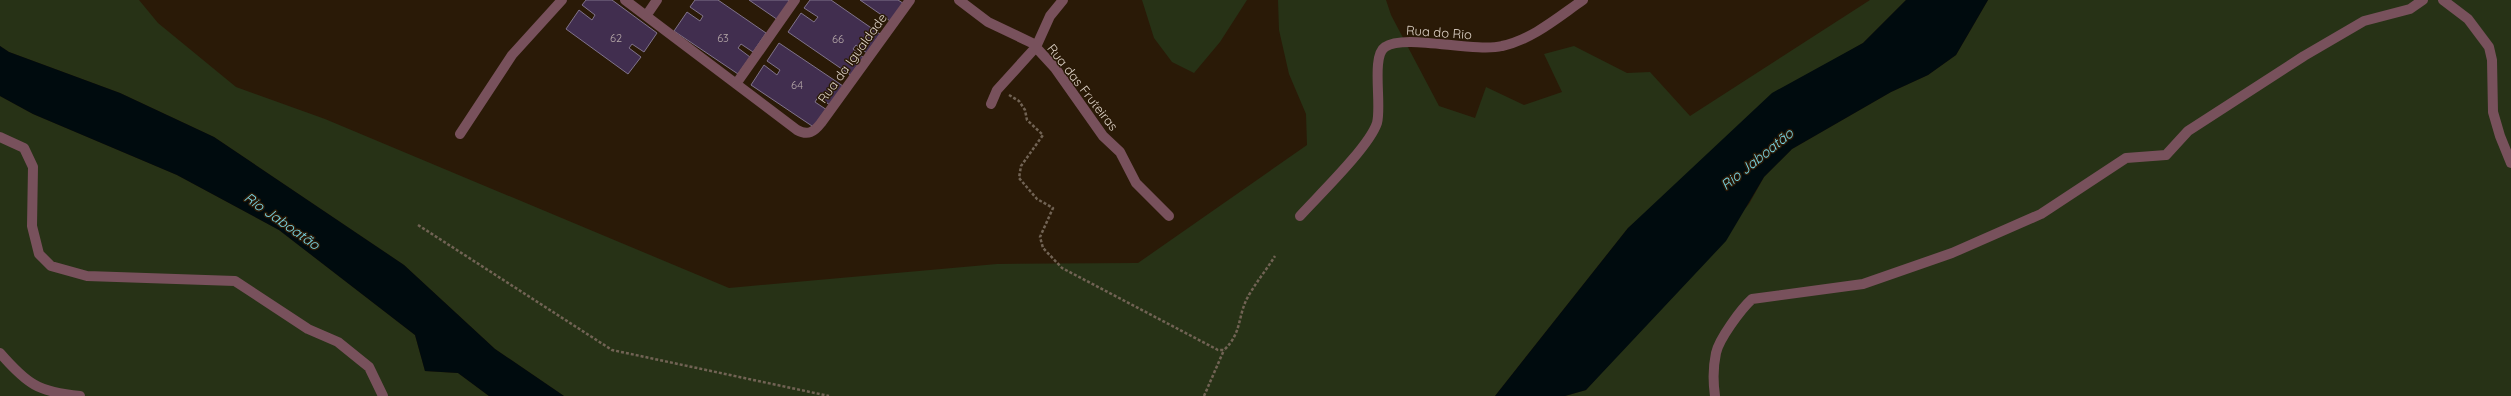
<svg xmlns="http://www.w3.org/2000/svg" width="2511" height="396" viewBox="0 0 2511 396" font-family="Quicksand,sans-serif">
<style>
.green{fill:#273216}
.water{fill:#000b0e}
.building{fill:#412e4f;stroke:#80738b}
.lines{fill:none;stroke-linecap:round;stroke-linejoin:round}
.path{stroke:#716354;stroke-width:2.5;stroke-dasharray:3 2;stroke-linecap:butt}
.minor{stroke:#78515c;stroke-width:10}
.labels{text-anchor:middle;stroke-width:3;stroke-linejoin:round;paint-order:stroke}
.number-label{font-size:11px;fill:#b6a9a9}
.street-label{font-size:13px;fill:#ddd2c7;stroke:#2a1a07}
.water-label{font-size:14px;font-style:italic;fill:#7ad7e7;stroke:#2a1a07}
</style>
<rect width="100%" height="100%" fill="#2a1a07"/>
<!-- green -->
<path class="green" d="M0 0H139L158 23 236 87 325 119 729 288 997 264 1138 263 1307 145 1306 114 1289 74 1279 30 1278 0H1386L1391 15 1439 106 1475 118 1486 87 1524 105 1562 92 1544 54 1574 46 1627 73 1650 72 1690 116 1870 0H1906L1863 43 1819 69 1628 228 1495 396H564L495 349 404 265 214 137 120 93 9 52 0 46Z
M1142 0H1247L1220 42 1194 73 1172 62 1154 38Z
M1988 0H2511V396H1565L1586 390 1749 204 1764 177 1792 149 1891 92 1928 75 1956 55Z
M0 96 33 114 177 175 279 230 415 335 425 371 458 373 489 396H0Z"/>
<!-- water -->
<path class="water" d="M1906 0H1988L1956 55 1928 75 1891 92 1792 149 1764 177 1726 241 1586 390 1565 396H1495L1628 228 1772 93 1863 43Z
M0 46 9 52 120 93 214 137 404 265 495 349 564 396H489L458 373 425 371 415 335 279 230 177 175 33 114 0 96Z"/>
<!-- building -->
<path class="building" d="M586 0H612L657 33 644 52 632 44 629 48 641 57 628 74 566 29 579 10 592 20 595 15 582 5Z
M695 0H718L766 33 753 52 741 44 738 48 750 57 738 74 674 31 687 12 700 21 703 16 690 7Z
M749 0H788L790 2 778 20Z
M810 0H831L880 34 867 53 856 45 853 49 864 58 852 76 788 32 801 13 814 22 818 17 804 8Z
M860 0H898L906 5 893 23Z
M779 43 843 86 830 105 818 97 815 102 827 110 815 128 751 85 764 65 777 75 780 70 767 61Z"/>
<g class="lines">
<!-- path -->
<path class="path" d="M1009 95 1019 101 1025 110 1027 120 1043 135 1021 166 1019 178 1037 199 1053 208 1040 237 1043 248 1062 268 1218 350H1224C1243 332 1237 315 1249 295 1257 281 1267 269 1275 256
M418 225 612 350 829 396
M1204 396 1224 350"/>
<!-- minor -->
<path class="minor" d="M625 0 797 130C808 136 814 132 821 123L910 0
M959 0 988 22 1032 43 1055 68 1103 136 1120 152 1136 183 1169 216
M2443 0 2468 19 2489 47 2492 60 2493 112 2500 136 2511 163
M646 16 657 0
M736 84 795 0
M991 104 997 90 1036 47 1050 16 1063 0
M460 134 512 55 562 0
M0 137 24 148 33 167 32 226 39 254 51 266 87 276 235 281 308 329 338 342 369 367 383 396
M1300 216C1319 195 1369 147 1377 123 1382 105 1371 56 1385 47 1404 33 1474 53 1502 46 1533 39 1557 18 1583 0
M0 353C27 384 38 392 80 396
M1715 396C1713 382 1713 367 1716 353 1719 339 1741 309 1752 299L1863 284 1952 253 2041 214 2126 158 2166 155 2188 131 2304 56 2364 21 2410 9 2423 0"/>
</g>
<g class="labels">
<!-- number labels -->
<g class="number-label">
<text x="616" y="42">62</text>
<text x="723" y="42">63</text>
<text x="838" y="43">66</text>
<text x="797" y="89">64</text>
</g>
<!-- street labels -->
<g class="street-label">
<text transform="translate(1439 32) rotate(4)" y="5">Rua do Rio</text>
<text transform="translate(852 58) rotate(-54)" y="5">Rua da Igualdade</text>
<text transform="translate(1083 87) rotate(52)" y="5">Rua das Fruteiras</text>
</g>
<!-- water labels -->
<g class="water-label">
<text transform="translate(1757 159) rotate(-39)" y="5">Rio Jaboatão</text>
<text transform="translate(282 221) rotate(35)" y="5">Rio Jaboatão</text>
</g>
</g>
</svg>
